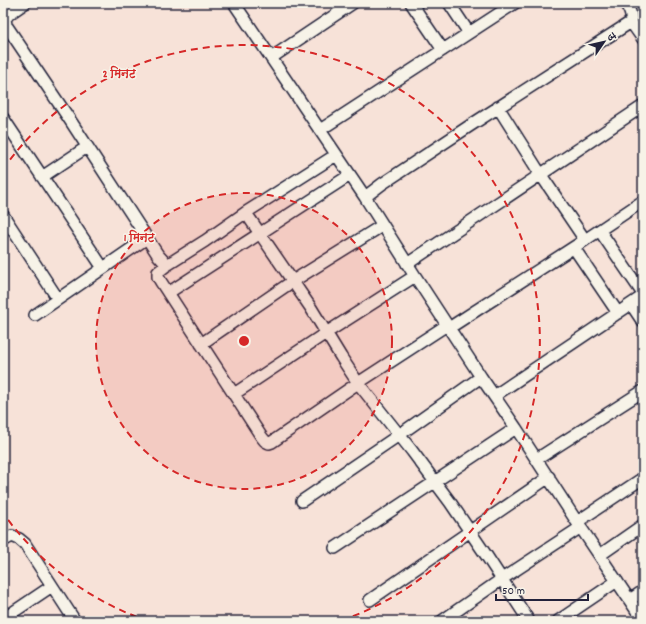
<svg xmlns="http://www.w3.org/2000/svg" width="646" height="624" viewBox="0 0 646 624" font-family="Dekko,'Playpen Sans Deva',sans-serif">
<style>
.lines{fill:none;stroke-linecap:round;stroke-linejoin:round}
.minor-casing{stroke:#22223b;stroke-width:14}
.minor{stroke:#f7f3e8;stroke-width:11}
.ring{fill:none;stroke:#d62828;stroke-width:2;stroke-dasharray:7 5}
.centre{fill:#d62828;stroke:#f7f3e8;stroke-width:2}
.ring-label{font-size:12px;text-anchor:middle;font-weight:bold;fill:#d62828;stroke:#f7f3e8;stroke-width:3;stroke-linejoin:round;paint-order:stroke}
</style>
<rect width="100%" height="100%" fill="#f7e2d8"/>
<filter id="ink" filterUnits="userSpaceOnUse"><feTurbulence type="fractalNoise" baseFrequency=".025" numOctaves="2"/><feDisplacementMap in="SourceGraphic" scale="8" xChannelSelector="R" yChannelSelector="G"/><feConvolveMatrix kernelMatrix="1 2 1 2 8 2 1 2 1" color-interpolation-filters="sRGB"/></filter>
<g filter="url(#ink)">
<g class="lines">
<!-- minor casing -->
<g class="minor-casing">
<path id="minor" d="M25 3 9 14 5 19 6 25 70 120 158 255 167 265 205 241 245 213 248 216 311 308 341 357 358 383 412 451 450 502 486 555 529 621
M234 3 365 197
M411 3 443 50
M449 3 469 33
M625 3C629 9 632 14 631 22L471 125 382 184 365 197 415 276 481 377 516 428 577 522 643 620
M631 22 643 39
M271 58 353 3
M498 107 541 175 585 240 643 201
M3 118 103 268
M320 130 515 3
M42 177 87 147
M245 213 336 155
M3 215 58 299
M600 231 643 294
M574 248 618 313
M407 264 643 106
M167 265 158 272V277L161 282 261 436 265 441 269 443 272 442 358 383 447 325
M168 293 350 175
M631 304 643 322
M35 315 147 238
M449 328 585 240
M201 344 293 281 383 225
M234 394 326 333 415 276
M494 396 643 296
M537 459 643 391
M302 501 399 435 481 377
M577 522 643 478
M3 541 12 536 19 539 25 544 75 621
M335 548 516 428
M600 555 643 525
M370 600 549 477
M630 600 643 591
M3 619 52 586
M442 621 502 579 581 527
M558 621 617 581"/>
</g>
<!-- minor -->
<use href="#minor" class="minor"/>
</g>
</g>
<!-- distance rings -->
<circle cx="244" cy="341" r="148" fill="#d62828" fill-opacity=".12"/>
<g class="ring">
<circle cx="244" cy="341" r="148"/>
<path d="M148 621A296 296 0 0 1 3 513M3 169A296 296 0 1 1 340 621"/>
</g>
<circle cx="244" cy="341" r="6" class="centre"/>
<g class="ring-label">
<text x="119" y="77">2 मिनट</text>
<text x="139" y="241">1 मिनट</text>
</g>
<!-- margin -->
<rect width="646" height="624" fill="none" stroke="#f7f3e8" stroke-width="16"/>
<rect x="8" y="8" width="630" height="608" fill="none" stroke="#22223b" stroke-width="1.5" filter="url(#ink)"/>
<!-- north arrow -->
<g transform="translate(604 42) rotate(56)" stroke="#f7f3e8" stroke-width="3" paint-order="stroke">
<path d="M0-3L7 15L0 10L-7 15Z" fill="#22223b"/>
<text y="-6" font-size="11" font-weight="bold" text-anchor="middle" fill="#22223b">उ</text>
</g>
<!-- scale -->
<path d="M496 594v6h92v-6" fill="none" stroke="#22223b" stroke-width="2"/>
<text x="502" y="594" font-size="12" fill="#22223b" stroke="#f7f3e8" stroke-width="3" paint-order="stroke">50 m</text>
</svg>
